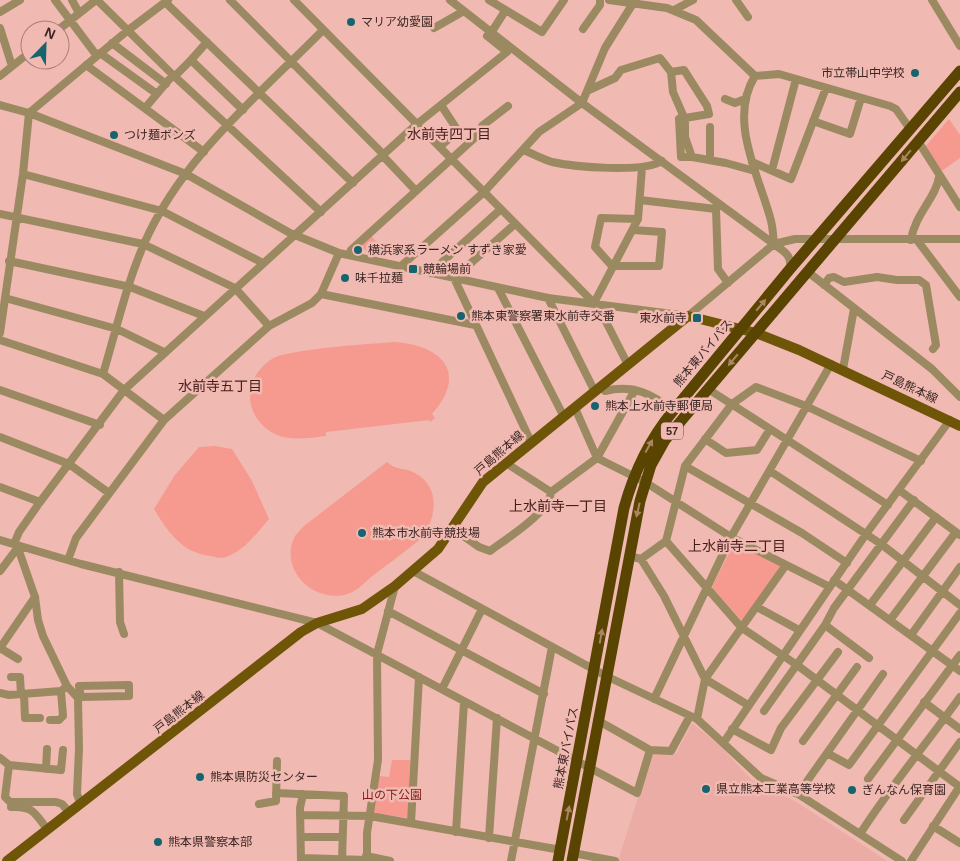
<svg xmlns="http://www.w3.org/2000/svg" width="960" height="861" viewBox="0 0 960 861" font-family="Helvetica,'Noto Sans JP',sans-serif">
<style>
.built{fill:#eaaca4}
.green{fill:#f6998e}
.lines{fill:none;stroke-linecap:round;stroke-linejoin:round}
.minor{stroke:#9b8a61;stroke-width:8}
.major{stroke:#6f5508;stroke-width:10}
.highway{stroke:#5a4401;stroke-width:11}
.oneway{fill:#ac8462}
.poi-dot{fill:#17646e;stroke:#f0b9b1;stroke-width:2}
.labels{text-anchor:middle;stroke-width:5;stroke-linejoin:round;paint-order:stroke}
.shield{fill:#f0b9b1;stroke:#72534e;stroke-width:1}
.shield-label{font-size:11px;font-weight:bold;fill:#3c2724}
.poi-label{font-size:12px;fill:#3c2724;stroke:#f0b9b1;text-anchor:start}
.street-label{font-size:12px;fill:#3c2724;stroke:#f0b9b1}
.park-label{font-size:12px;fill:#7f1e1a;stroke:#f0b9b1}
.neighbourhood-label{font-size:14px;fill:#461d19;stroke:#f0b9b1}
</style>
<rect width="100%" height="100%" fill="#f0b9b1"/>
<!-- built -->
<path class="built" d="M692 723 720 746 751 779 798 803 887 861H618L652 754H676Z"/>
<!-- green -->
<path class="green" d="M949 119 960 135V158L943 170H939L925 147Z
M371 236 382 247 375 254 363 249V244Z
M394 342C441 345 469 372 432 414L435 418 430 422 429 420 326 432V436C311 438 291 441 277 435 243 419 241 379 272 359 287 349 371 344 394 342Z
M215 446 232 449 252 481 269 519C257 533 244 551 226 557 222 559 215 557 211 556 182 553 168 532 154 509L175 475 199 447Z
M387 462C396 471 405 467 415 473 441 487 436 517 423 537 406 551 388 564 371 577 365 582 358 590 350 593 317 606 279 572 294 538 296 534 301 529 304 526Z
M734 543 782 567 743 622 712 587Z
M392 760H410L408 818 373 813 379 776 389 777Z"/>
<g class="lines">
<!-- minor -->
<path class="minor" d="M55 0 97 56
M72 0 79 13
M97 0 173 75 321 212
M230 0 384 155
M294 0 594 303 638 219 642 168
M450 0 582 103 782 250C789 255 791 260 790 269
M489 0 542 32 564 0
M609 0 667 8 696 20 755 76
M736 0 748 17
M932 0 960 46
M165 2 353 183
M674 10 693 0
M0 12 20 0
M0 28 12 66
M434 28 464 11
M583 29 600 5V0
M58 30 96 0
M207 42 191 60 243 110
M112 43 166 84
M100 53 157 94
M86 65 204 152
M671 72 684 70 707 106 709 114 679 119
M0 76 30 52
M175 76 191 60
M755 76C728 119 758 174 770 217 773 226 773 236 774 244
M755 76 779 74 890 106 896 109 910 129
M589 90 615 78 621 70 660 58 671 72 673 92 683 115 679 119 681 157H692L685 137V123
M725 99 735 103 745 99
M0 105 29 113 186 174 290 233 339 253 548 298 688 316 774 244 795 239H960
M441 105 458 131 443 144
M145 108 173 75
M813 121 850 134 861 98
M918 141 960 207
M524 150C533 154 542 159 552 162 574 167 644 173 662 161
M383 156 416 191
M692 157 726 163 755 171
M710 160V127
M752 162 791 179 826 88
M772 170 796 79
M23 174 162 211 263 263
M640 200 716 209
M719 204 716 209 718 269 728 283
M0 214 143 244 235 288 269 326
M515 224 454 278 531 442
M911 240C915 214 936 198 939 177
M917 240 960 297
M349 255 351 250 480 133 482 126 508 106
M9 261 130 287 204 316
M614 266H659L662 232 633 230
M400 267 484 192 539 132 582 103 605 48 632 5 629 0
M613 267 595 247 601 218 638 219
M808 272 932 369 960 397
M430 273 501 209
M824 285 829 278 834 277 844 282 877 277 897 280H919L926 285 936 345 933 349
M498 288 564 417
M321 294 475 325
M5 298 117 329 164 352
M548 298 595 392
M597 304 628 365
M0 333 23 174 29 113 127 31 168 0
M0 340 103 374 164 420
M843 369 854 309
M103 374C116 331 126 285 144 244 181 158 259 95 323 30
M602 387 605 391C633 384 653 394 673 411
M708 389 888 505
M0 390 100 425
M575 408 597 458 645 482 731 537 830 587
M0 437 69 464 109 493
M705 439 726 453 757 450 770 429
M506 463 551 492 597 458 635 390
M685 466 802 533 847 563
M770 471 881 544 960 605
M0 487 40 502
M899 490 960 535
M452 528 479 547 490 551C506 539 550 512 551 492
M0 540 81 564 317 623 637 793 650 750 671 751 690 716
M666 541 742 628 797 665 960 787
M14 544 19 532 40 502 124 390 417 124 507 52 487 36 491 33 505 11
M629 556 641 559 666 541 685 466 732 404 756 387 806 406 921 461
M641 559 664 596 705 679 748 705
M68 560 76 538 164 420 269 326 312 303 321 294 339 253
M0 571 19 546
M413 571 606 676 697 719 761 778 798 794 902 861
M119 572 120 622 124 634
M834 580 960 671
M870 605 936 517
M757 607 799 630
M388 611 544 694
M890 620 956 532
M825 625 869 658
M911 635 960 567
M0 648 35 597
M0 648 18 659
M11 677H20L21 694
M129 685V696L81 697 79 686Z
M67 686 78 698 79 748 77 794 80 802
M442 689 482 609
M0 693 9 695 61 691 67 686 43 636 38 620 35 597 18 548
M24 694 25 718H40
M654 699 731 537 831 364
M924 702 960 729
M764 711 825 625 834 608 914 500
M697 719 705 679 786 565
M50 720H59L63 716 61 691
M597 720 650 750
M732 729 771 750 781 728 838 652
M803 741 857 667
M724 742 866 534 950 420
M827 753 849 765 960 613
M0 758 9 765 5 797 10 802H56L62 804 69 812
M9 765 61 770 63 750
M46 769 47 749
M868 779 960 655
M276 793 344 796 342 861
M798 794 883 674
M259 804 276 801 277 761
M11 807C33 806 34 812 47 829
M300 815 370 816 561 850
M904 820 960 742
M411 823 419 677
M933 826 960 843
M456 832 464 702
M860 834C890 787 927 743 960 697
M302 837H342
M489 838 497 718
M573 853 615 861
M366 856 390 861
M301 858 367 860
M301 861 300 808 303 794
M367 861V833L378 760 377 654 395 586
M511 861 552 647
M911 861 960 786"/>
<!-- major -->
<path class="major" d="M7 861 301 632 317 623 362 609 395 586 438 549 483 482 688 316 756 333 799 350 960 426"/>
<!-- highway -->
<path class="highway" d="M558 861 624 508C634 472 649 440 673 411L790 269 960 71
M572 861 640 501 651 465 665 440 686 415 960 92"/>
</g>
<!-- one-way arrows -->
<defs><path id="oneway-solid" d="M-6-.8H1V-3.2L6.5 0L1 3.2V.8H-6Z" transform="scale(1.25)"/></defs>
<g class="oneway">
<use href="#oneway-solid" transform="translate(906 156) rotate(130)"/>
<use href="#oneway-solid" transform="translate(761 305) rotate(-50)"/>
<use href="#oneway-solid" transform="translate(733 360) rotate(130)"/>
<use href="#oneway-solid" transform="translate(649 446) rotate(-61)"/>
<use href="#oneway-solid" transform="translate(638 510) rotate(103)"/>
<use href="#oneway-solid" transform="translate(601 636) rotate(-80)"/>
<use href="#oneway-solid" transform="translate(568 813) rotate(-79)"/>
</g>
<!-- markers -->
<g class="poi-dot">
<circle cx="351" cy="22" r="5"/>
<circle cx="915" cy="73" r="5"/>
<circle cx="114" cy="135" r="5"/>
<circle cx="358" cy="250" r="5"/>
<rect x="408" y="264" width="10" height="10" rx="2.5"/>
<circle cx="345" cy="278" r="5"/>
<circle cx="461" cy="316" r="5"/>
<rect x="692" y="313" width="10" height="10" rx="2.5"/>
<circle cx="595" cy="406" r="5"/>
<circle cx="362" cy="533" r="5"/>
<circle cx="200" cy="777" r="5"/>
<circle cx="706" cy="789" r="5"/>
<circle cx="852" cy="790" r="5"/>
<circle cx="158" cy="842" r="5"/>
</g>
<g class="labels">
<!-- shield labels -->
<rect class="shield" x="661" y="422.5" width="22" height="17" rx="4"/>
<g class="shield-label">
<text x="672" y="435">57</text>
</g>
<!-- poi labels -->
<g class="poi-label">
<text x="361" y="26">マリア幼愛園</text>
<text x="905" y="77" text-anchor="end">市立帯山中学校</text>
<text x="124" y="139">つけ麺ボンズ</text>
<text x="368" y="254">横浜家系ラーメン すずき家愛</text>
<text x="423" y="273">競輪場前</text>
<text x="355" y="282">味千拉麺</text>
<text x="471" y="320">熊本東警察署東水前寺交番</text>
<text x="687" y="322" text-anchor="end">東水前寺</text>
<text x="605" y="410">熊本上水前寺郵便局</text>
<text x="372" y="537">熊本市水前寺競技場</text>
<text x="210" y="781">熊本県防災センター</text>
<text x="716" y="793">県立熊本工業高等学校</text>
<text x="862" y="794">ぎんなん保育園</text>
<text x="168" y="846">熊本県警察本部</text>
</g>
<!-- street labels -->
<g class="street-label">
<text transform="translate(703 353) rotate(-50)" y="4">熊本東バイパス</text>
<text transform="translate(910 387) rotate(25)" y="4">戸島熊本線</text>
<text transform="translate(499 453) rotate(-41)" y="4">戸島熊本線</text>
<text transform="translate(179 712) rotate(-38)" y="4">戸島熊本線</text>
<text transform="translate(566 748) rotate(-79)" y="4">熊本東バイパス</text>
</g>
<!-- park labels -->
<g class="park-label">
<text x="392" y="799">山の下公園</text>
</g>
<!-- neighbourhood labels -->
<g class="neighbourhood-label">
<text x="449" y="139">水前寺四丁目</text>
<text x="220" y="391">水前寺五丁目</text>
<text x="558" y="511">上水前寺一丁目</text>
<text x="737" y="551">上水前寺二丁目</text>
</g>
</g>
<!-- north arrow -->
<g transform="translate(45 45) rotate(23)"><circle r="24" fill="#f0b9b1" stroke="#a87f79"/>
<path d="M0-4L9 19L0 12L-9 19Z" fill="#17646e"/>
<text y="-8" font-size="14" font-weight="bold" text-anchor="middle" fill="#3c2724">N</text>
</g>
</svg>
